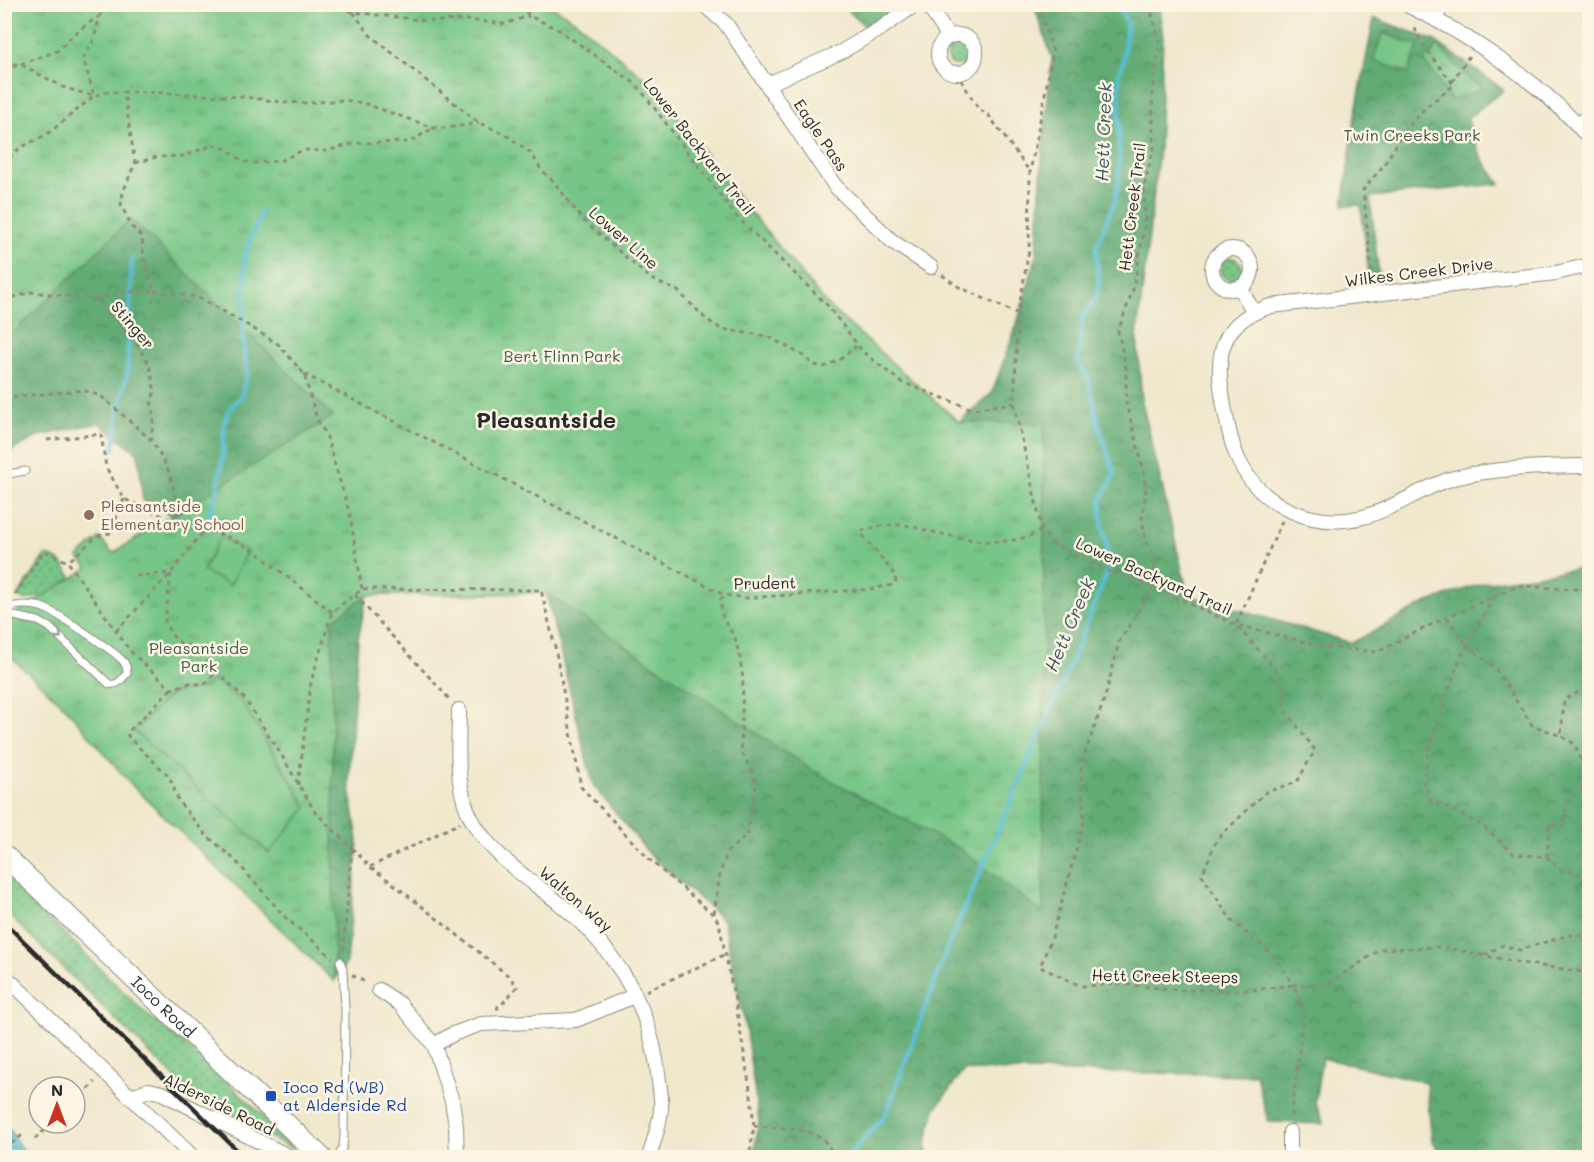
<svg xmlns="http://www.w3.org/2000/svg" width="1594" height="1162" viewBox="0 0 1594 1162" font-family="Mali,sans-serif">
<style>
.grass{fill:url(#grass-dots);stroke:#527859;stroke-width:1.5}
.forest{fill:url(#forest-crowns);stroke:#466b50;stroke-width:1.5}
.park{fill:url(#park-tufts);stroke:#527859;stroke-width:1.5}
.pitch{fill:#78c687;stroke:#527859;stroke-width:1.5}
.water{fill:url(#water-waves);stroke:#427580;stroke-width:1.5}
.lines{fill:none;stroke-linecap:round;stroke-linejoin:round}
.stream{stroke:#59bfd6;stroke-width:4.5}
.lane-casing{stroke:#8d8a7c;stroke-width:9}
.street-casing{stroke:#8d8a7c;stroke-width:16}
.secondary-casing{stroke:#8d8a7c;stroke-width:22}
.path{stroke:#8d8a7c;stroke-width:3;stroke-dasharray:4.5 4.5;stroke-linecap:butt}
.lane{stroke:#fff;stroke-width:7}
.street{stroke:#fff;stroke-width:14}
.secondary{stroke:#fff;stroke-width:20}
.rail{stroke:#2b2b2b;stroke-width:4.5}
.oneway{stroke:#a0a0a0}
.education-dot{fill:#8d6e63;stroke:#fcf5e5;stroke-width:2}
.transit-dot{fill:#1a4fb4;stroke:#fcf5e5;stroke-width:2}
.labels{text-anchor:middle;stroke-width:5;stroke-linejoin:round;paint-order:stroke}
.street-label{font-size:16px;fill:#2b2b2b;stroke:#fcf5e5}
.park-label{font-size:16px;fill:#425a47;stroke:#fcf5e5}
.education-label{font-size:16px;fill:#785e54;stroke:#fcf5e5;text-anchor:start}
.transit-label{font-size:16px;fill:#164399;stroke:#fcf5e5;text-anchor:start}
.water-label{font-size:18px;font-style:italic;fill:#39575e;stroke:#fcf5e5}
.district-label{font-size:22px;font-weight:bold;fill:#2b2b2b;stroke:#fcf5e5}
</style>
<defs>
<pattern id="grass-dots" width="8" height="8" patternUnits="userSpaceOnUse" patternTransform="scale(1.5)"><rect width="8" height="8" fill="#78c687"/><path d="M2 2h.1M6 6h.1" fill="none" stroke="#63a16f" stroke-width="1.8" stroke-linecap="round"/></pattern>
<pattern id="forest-crowns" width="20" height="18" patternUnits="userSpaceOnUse" patternTransform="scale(1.5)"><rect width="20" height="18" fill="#62ab74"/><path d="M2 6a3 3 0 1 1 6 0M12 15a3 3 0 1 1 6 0" fill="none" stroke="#518b5f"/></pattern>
<pattern id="park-tufts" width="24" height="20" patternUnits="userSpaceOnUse" patternTransform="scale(1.5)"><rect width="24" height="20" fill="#78c687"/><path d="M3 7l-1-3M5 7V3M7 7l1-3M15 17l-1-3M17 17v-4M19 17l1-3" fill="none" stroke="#63a16f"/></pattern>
<pattern id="water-waves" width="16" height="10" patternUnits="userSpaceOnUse" patternTransform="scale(1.5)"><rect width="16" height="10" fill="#59bfd6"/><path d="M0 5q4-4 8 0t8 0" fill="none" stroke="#4a9bae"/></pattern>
</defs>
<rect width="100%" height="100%" fill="#fcf5e5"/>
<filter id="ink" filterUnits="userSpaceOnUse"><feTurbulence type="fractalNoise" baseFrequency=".0167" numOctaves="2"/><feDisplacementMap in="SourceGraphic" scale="12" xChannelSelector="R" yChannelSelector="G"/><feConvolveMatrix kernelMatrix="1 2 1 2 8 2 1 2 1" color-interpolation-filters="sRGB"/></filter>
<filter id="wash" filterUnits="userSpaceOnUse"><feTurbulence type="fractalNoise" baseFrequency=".008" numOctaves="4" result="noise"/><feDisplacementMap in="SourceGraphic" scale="24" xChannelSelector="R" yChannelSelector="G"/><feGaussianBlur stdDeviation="1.35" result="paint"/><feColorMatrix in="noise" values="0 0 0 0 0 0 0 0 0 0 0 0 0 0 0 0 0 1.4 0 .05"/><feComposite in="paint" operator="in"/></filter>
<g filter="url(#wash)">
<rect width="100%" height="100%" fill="#efe8cc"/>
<!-- grass -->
<path class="grass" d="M958 43 965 46 968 56C966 64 960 67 951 64L946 55 951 45Z
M1220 269a11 11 0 1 1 22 0a11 11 0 1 1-22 0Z
M46 555 60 561 89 602 62 606 41 595 26 600 21 599 18 596Z
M4 874 145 1013 199 1056 224 1079 276 1128 294 1149 215 1110 217 1104 184 1087 5 911Z"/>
<!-- forest -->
<path class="forest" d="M4 5H550L577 22 644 78 682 121 721 177 828 306 959 422 992 393 1017 324 1036 258 1043 145 1052 58 1034 5H1159L1163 37 1159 150 1137 336 1142 402 1188 595 1352 643 1428 602 1483 583 1589 567V1157H1443L1432 1141 1426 1082 1322 1058 1315 1102 1324 1124 1268 1122 1256 1075 964 1070 935 1109 925 1148 932 1157H753L759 1122 746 1031 723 920 651 856 593 785 546 593 367 595 358 639 349 781 358 841 347 962 334 981 128 781 187 523 143 501 138 453 99 423 39 436 5 454Z
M842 5H906L866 27Z
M1374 18 1435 41 1504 90 1467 118 1481 157 1500 184 1370 197 1379 276 1369 278 1361 205 1343 206 1355 116Z"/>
<!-- park -->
<path class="park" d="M5 5H550L577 22 644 78 682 121 721 177 828 306 959 422 1044 423 1043 913 960 849 815 772 546 593 367 595 332 621 334 981 128 781 65 707 4 651 5 629 16 613 88 568 78 557 99 538 113 553 333 416 131 219 5 341Z
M1438 46 1467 77 1483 89 1451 100 1424 60Z"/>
<!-- pitch -->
<path class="pitch" d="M1383 33 1418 46 1408 73 1373 60Z
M220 537 247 551 230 585 203 571Z
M214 679 241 701 307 807 269 853 134 731 171 693 206 687Z"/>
<!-- water -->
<path class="water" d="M5 1122 20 1147 33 1157H5Z"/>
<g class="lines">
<!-- stream -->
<path class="stream" d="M114 449 119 409 127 374 132 258
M209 516 218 486 223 455 224 424 229 410 241 396 247 374 243 340 245 253 262 211
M847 1158 886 1114 948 946 1067 672 1108 571 1106 540 1102 525 1101 499 1115 474 1100 430 1088 377 1078 363 1083 316 1096 298 1099 283 1096 248 1115 200 1119 180V73L1123 63 1127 23 1119 4"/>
</g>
</g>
<g filter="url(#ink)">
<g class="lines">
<!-- lane casing -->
<g class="lane-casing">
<path id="lane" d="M4 475 25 471
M4 610C14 604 30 604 41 607 55 611 111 649 122 660 126 664 127 667 127 673 122 679 118 686 109 684L49 627 38 621 4 614
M338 1158 343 1146 344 1135 345 1009 343 969 340 961"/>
</g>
<!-- street casing -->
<g class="street-casing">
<path id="street" d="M703 4 726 24 835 186 893 242 931 267
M927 4 949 37
M1405 4C1470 35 1543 84 1590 139
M1436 19 1441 4
M938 54a19 19 0 1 1 38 0a19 19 0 1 1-38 0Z
M768 84 841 52 883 27 916 4
M1579 126 1590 113
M1212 269a20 20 0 1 1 40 0a20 20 0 1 1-40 0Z
M1590 265 1556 273 1271 306C1241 315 1221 332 1220 366 1219 380 1222 393 1224 406 1228 426 1231 445 1240 463 1263 508 1315 529 1363 517 1395 509 1422 487 1454 478 1493 468 1549 466 1590 466
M1240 287 1253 311
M459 710C459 745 454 786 471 818 490 855 528 878 559 903 616 949 652 1008 659 1081 660 1090 662 1100 661 1109 660 1125 653 1142 649 1158
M4 975 194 1158
M379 990 400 1004 434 1045 452 1101 456 1126 457 1158
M434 1045 453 1034 481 1024 576 1020 634 996
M131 1096 149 1090 162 1093 292 1158
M1290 1132V1158"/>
</g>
<!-- secondary casing -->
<g class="secondary-casing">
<g id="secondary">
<path id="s1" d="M4 855 322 1158"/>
</g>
</g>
<!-- path -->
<path class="path" d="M332 4 353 12 429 21 468 20 504 24 529 16
M521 4 529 16 556 28 637 85 736 216 828 306 863 352 901 382 972 409 1014 403
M1038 4 1053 52 1030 172 1029 250 1018 314 1014 403 1042 530 1053 544 1108 571 1153 587 1236 625 1320 646 1376 652 1447 617 1518 586 1590 590
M1149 4 1160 43 1152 96 1154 148 1144 186 1145 225 1133 290 1118 331 1126 369V402L1144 472 1146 494 1142 517 1145 537 1155 562 1153 587 1119 642 1105 697 1081 765 1084 822 1052 937 1040 967 1081 986 1121 984 1182 990H1250L1294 985 1304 1012 1291 1118
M353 12 370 35 479 123 505 134 531 153 542 171 554 182 583 220 651 279 678 291 706 319 721 329 767 336 804 356 814 365 824 367 841 359 856 346
M4 64H20L65 88 94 96 107 92H146L244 97 282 102 308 103 343 100 363 103 434 128H447L479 123
M4 70 57 51 79 30 98 17
M961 80 979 110 987 113 1030 172
M1452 82 1469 56
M135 163 157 157 183 156 214 145 227 149 242 161 254 163 280 161 303 150 326 151 356 143 410 142 433 128
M4 165C12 148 35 142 50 132 65 120 79 108 94 96L83 58 93 42 103 4
M942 275 959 287 1018 314
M1373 281 1363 190 1384 165 1405 130 1426 107 1454 85 1421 43 1413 24
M154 291 198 297 249 326 278 344 304 374 317 420 326 434 350 515 362 589
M95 299 125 292 154 291 144 261 142 237 132 227 121 205 123 192 135 163 124 92
M4 300 31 292 95 299 138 346 149 364 155 392 151 401 154 417 151 440C172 471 175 488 179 524
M304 374 724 595
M4 395 13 397 83 390 101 396 150 439
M47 440 101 434 106 467 124 499 192 529 224 535 256 552 332 612
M124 499 110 533 97 536 68 562 130 651 171 689 190 683 204 685 217 671 244 698 279 751 315 812 352 848 343 952
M1282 521 1236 625 1272 665 1282 681 1285 710 1315 750 1297 782 1266 792 1217 839 1202 875 1231 920 1272 954 1294 985 1328 984 1381 949 1442 947 1521 963 1590 973
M136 576 171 573 165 621 170 633 183 646 190 645 217 671 216 673
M15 595 44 551 68 562
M355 595 450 700
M1494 597 1459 660 1429 747 1424 783 1430 799 1483 826 1514 854 1547 857 1561 870 1590 876
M1447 617 1467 645 1495 668 1532 725 1561 736
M116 631 171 573 203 531
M171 689 127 733 129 738 169 776 179 802 205 834 235 860 286 918 333 958
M298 785 311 682 332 612 362 589 541 590 555 647 581 787 651 861 714 915 719 923 736 1005 751 1095 754 1126 749 1158
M352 848 370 867 391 882 510 977 517 987 502 1004 498 1006 497 1012
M1547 857 1550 823 1563 827 1567 801 1588 783 1575 744 1561 736 1564 700 1586 688 1590 680
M370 867 460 823
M714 914 720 873 728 851 747 835 756 786 753 773 741 751 743 679 740 659 735 638 723 618 720 601 724 595 747 598 871 589 893 585 896 581 895 575 861 533 863 530C875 527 889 524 901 525 910 525 919 529 928 531 966 539 1007 550 1042 530
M1484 955 1503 945 1519 950 1569 935 1590 936
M352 975 367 983
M646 991 726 954
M75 1102 95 1082
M754 1126C777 1128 833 1125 831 1158
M35 1139 52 1123
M4 1149 25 1133"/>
<!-- lane -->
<use href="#lane" class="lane"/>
<!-- street -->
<use href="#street" class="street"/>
<!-- secondary -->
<use href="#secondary" class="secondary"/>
<!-- rail -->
<path class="rail" d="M4 922 245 1158"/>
</g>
<!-- one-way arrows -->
<defs><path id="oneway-chevron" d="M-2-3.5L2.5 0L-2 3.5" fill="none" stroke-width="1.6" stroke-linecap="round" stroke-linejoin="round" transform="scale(1.5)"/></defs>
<use class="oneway" href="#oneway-chevron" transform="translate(58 635) rotate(43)"/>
</g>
<!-- markers -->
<circle class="education-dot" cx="89" cy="515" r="6"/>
<rect class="transit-dot" x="265" y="1090" width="12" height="12" rx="3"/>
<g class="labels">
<!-- street labels -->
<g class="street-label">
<text transform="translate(821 135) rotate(56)" y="6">Eagle Pass</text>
<text transform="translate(699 146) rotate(52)" y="6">Lower Backyard Trail</text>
<text transform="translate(1132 207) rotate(-83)" y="6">Hett Creek Trail</text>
<text transform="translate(624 238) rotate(41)" y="6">Lower Line</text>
<text transform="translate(1419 272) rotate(-7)" y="6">Wilkes Creek Drive</text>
<text transform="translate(133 325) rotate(50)" y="6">Stinger</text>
<text transform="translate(1154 576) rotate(24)" y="6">Lower Backyard Trail</text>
<text transform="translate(765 583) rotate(-1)" y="6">Prudent</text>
<text transform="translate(576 899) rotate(41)" y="6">Walton Way</text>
<text transform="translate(1165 976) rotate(1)" y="6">Hett Creek Steeps</text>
<text dy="6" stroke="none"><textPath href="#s1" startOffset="220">Ioco Road</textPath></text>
<text transform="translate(219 1104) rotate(26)" y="6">Alderside Road</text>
</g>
<!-- park labels -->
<g class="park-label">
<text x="1412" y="141">Twin Creeks Park</text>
<text x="562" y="362">Bert Flinn Park</text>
<text x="199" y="654">Pleasantside<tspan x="199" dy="18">Park</tspan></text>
</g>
<!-- education labels -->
<g class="education-label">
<text x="101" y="512">Pleasantside<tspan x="101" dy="18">Elementary School</tspan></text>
</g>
<!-- transit labels -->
<g class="transit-label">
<text x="283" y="1093">Ioco Rd (WB)<tspan x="283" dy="18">at Alderside Rd</tspan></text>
</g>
<!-- water labels -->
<g class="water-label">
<text transform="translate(1104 132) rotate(-88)" y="6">Hett Creek</text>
<text transform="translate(1070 625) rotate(-67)" y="6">Hett Creek</text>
</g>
<!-- district labels -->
<g class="district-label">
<text x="546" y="428">Pleasantside</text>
</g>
</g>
<!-- margin -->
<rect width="1594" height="1162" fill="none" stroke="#fcf5e5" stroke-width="24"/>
<!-- north arrow -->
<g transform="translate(57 1105)"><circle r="28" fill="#fcf5e5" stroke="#a8a49b" stroke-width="1.5"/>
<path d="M0-4.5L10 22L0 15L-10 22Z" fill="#c8321e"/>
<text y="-9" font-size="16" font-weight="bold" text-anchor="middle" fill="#2b2b2b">N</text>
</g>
</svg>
